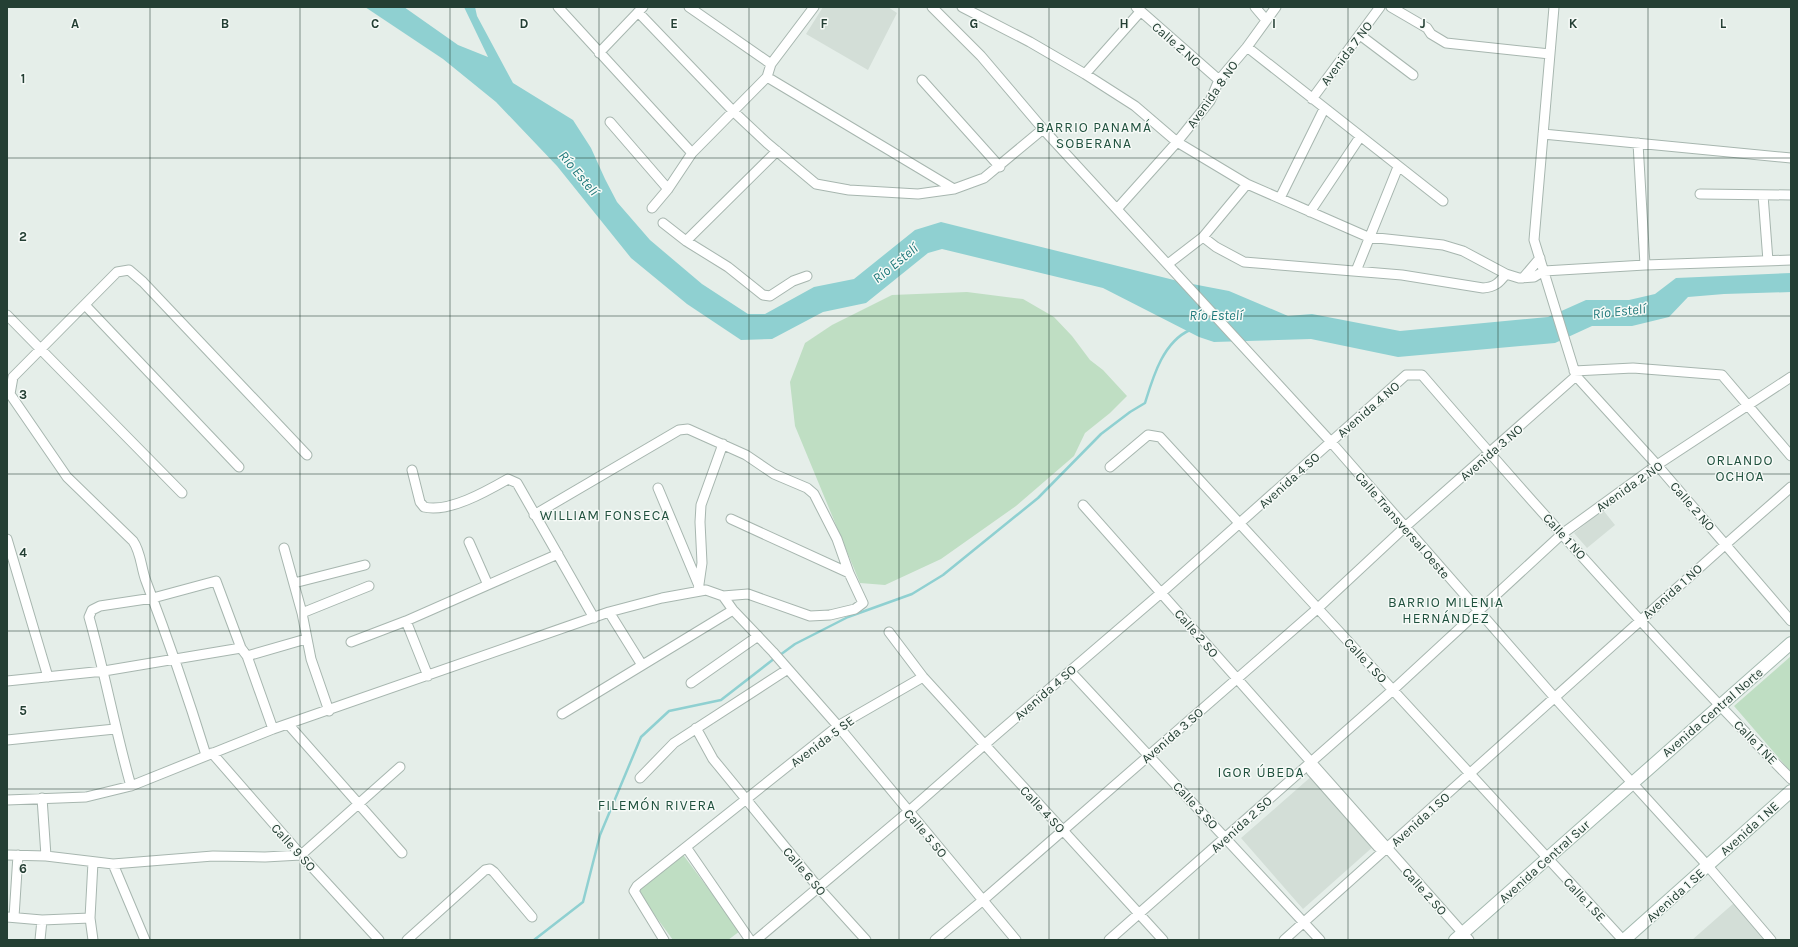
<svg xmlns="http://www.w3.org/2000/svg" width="1798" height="947" viewBox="0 0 1798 947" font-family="Karla,sans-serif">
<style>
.built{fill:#d3ded7}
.green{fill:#bfdec3}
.water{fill:#8fd0d1}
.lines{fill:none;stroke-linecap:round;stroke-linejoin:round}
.stream{stroke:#8fd0d1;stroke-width:2.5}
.street-casing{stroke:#a7b6af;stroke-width:11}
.secondary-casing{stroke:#a3b9af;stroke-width:14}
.street{stroke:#fff;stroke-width:9}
.secondary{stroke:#fff;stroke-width:12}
.grid{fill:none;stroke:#243f34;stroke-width:1;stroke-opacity:0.55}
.labels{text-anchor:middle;stroke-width:3;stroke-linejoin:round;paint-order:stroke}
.street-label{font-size:13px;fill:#243f34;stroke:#f6faf7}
.neighbourhood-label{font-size:14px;letter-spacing:1px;fill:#20513e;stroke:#f6faf7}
.water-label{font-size:14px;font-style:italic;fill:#1f797b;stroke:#f6faf7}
.grid-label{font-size:13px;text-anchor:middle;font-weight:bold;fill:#243f34;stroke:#f6faf7;stroke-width:3;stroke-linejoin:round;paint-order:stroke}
</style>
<rect width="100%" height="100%" fill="#e5eee9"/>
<!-- built -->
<path class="built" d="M823 7H888L897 13 868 70 806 34Z
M1603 510 1615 525 1587 548 1574 533Z
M1313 775 1375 845 1303 909 1241 838Z
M1734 903 1766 940H1692Z"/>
<!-- green -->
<path class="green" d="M967 292 1023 299 1054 317 1072 336 1090 360 1103 370 1127 396 1110 413 1085 433 1074 456 1016 506 941 559 885 585 860 583 795 426 790 382 805 343 832 325 892 295Z
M1791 656V772L1734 706Z
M681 852 740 931 728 940H673L634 887Z"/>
<!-- water -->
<path class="water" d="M365 7H404L458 45 488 57 464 7H475L477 16 513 83 573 120 591 148 605 179 617 202 650 240 702 284 748 314H765L814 287 854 279 915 230 941 222 1182 282 1229 291 1288 316 1312 314 1400 331 1548 317 1586 300H1629L1655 294 1676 278 1791 273V292L1724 294 1688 297 1669 317 1632 326H1592L1555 343 1398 357 1311 339 1214 342 1199 337 1103 288 942 249 928 253 866 303 823 312 772 339 741 340 687 304 631 258 557 166 496 102 443 59Z"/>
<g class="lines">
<!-- stream -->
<path class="stream" d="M780 655 795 644 848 617 912 594 943 575 1038 498 1101 434 1130 412 1145 403C1153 377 1163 342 1190 330
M534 940 583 902 600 835 641 737 669 711 721 700 775 658"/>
<!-- street casing -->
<g class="street-casing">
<path id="street" d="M558 7 692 153
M689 7 771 64
M932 7 981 56 1043 129 1331 442 1555 698 1707 865 1771 940
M962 7 1030 42 1085 74 1135 106 1177 142 1247 184 1368 237 1443 245 1463 251 1506 274 1519 278 1534 277 1544 271 1645 265 1791 260
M1136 7 1219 80
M1255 7 1266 20
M1391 7 1427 28 1431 34 1446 43 1550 54
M1554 7 1534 240 1576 376 1657 465 1791 621
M638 12 734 112 767 143 816 184 849 190 918 194 954 189 984 178 1043 129
M1360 35 1413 75
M1247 47 1443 201
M599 53 643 7
M1085 74 1140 12
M767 77 954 189
M922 80 1000 167
M1312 99 1380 7
M610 122 668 189
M1543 134 1791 158
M1638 143 1645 265
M1700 194 1791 195
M1763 195 1768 261
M1280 198 1324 109
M652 208 668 189 692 153 767 77 771 64 814 7
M1117 209 1177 142 1210 101 1219 80 1247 47 1276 7
M1310 212 1360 137
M663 223 686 241 728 267 763 295 770 296 793 281 807 276
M1203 237 1216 247 1244 262 1402 275 1483 288C1495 287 1499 283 1506 274
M686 241 777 151
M1168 264 1203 237 1247 184
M1356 271 1398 167
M1523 278 1540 258
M85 305 239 467
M7 315 182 493
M1574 371 1633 368 1722 375 1791 456
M1110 467 1148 435 1160 437 1623 940
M412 470 420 502 424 507C449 513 487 491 508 479L517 483 594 618
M658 488 699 586
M1083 505 1469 940
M534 515 679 430 688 429 746 455 774 474 807 488 814 494 837 539 849 573
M7 539 48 677
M469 542 488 585
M284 548 302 613 311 659 329 711
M294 583 365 565
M698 591 702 563 700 522 701 505 723 444
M723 596 733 610 773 652 838 726 1016 940
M609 612 642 665
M302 613 369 586
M406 621 428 676
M889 632 923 677 1163 940
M351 642 406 621 558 554
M247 656 306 639
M1070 671 1320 940
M7 681 104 671 241 648
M691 683 758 636
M562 714 733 610
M288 724 402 853
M696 728 713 759 818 887 866 940
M7 740 115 729
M212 753 301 855 379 940
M206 755C188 697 168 639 146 581 141 568 141 552 133 541L67 477 10 394 13 377 117 272 129 270 143 282 307 455
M1310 762 1311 771 1378 847 1387 848
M640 778 674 743 788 669
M131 786C115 730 105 673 89 617L92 610 100 606 153 598 216 581 241 648 247 656 273 729
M42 798 46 856
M7 800 86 797 131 786 273 729 609 612 662 598 706 590 723 596 748 594 810 616 830 615 855 609 863 603 849 573 731 519
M686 847 750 940
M7 855 46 856 113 864 213 856 265 857 301 855 400 767
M93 862 90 918 93 940
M113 864 145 940
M7 917 42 920 90 918
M14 917 18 855
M40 940 42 920
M407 940 485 870 490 869 494 872 532 917
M664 940 634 891 637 886 838 726 923 677
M756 940 908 812 984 745 1161 593 1406 375H1422C1541 513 1663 649 1791 779
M935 940 982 901 1317 609 1405 527 1576 376
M1109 940 1394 689 1562 534 1657 465 1791 377
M1284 940 1726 544 1791 487"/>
</g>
<!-- secondary casing -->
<g class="secondary-casing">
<path id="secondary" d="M1455 940 1791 643
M1624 940 1791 791"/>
</g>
<!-- street -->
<use href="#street" class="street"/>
<!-- secondary -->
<use href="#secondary" class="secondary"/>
</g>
<!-- grid -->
<path class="grid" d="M150 7V940M300 7V940M450 7V940M599 7V940M749 7V940M899 7V940M1049 7V940M1199 7V940M1348 7V940M1498 7V940M1648 7V940M7 158H1791M7 316H1791M7 474H1791M7 631H1791M7 789H1791"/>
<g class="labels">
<!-- street labels -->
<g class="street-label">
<text transform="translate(1177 44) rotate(41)" y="5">Calle 2 NO</text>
<text transform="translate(1346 53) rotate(-53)" y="5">Avenida 7 NO</text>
<text transform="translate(1212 94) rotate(-55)" y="5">Avenida 8 NO</text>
<text transform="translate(1368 409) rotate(-41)" y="5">Avenida 4 NO</text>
<text transform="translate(1491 452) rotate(-41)" y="5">Avenida 3 NO</text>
<text transform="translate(1289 480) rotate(-42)" y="5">Avenida 4 SO</text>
<text transform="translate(1629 486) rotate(-35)" y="5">Avenida 2 NO</text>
<text transform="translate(1693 506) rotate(49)" y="5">Calle 2 NO</text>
<text transform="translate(1403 525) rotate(49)" y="5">Calle Transversal Oeste</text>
<text transform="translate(1565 536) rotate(48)" y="5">Calle 1 NO</text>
<text transform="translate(1672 591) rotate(-42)" y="5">Avenida 1 NO</text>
<text transform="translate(1197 633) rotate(49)" y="5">Calle 2 SO</text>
<text transform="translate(1366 660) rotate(47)" y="5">Calle 1 SO</text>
<text transform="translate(1045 692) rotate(-41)" y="5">Avenida 4 SO</text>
<text transform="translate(1712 712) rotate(-41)" y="5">Avenida Central Norte</text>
<text transform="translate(1172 735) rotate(-41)" y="5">Avenida 3 SO</text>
<text transform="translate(822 741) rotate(-37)" y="5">Avenida 5 SE</text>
<text transform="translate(1756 742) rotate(46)" y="5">Calle 1 NE</text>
<text transform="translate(1196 805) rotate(47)" y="5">Calle 3 SO</text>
<text transform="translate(1043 809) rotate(47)" y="5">Calle 4 SO</text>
<text transform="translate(1420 819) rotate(-42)" y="5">Avenida 1 SO</text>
<text transform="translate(1241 824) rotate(-42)" y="5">Avenida 2 SO</text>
<text transform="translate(1749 828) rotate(-42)" y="5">Avenida 1 NE</text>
<text transform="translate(926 833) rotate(50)" y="5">Calle 5 SO</text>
<text transform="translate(294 847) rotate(48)" y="5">Calle 9 SO</text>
<text transform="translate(1544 861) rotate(-42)" y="5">Avenida Central Sur</text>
<text transform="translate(805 871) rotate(50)" y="5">Calle 6 SO</text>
<text transform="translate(1425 891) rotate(48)" y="5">Calle 2 SO</text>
<text transform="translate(1675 895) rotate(-42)" y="5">Avenida 1 SE</text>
<text transform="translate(1585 899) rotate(47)" y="5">Calle 1 SE</text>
</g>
<!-- neighbourhood labels -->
<g class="neighbourhood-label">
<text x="1094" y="132">BARRIO PANAMÁ<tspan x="1094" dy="16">SOBERANA</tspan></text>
<text x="1740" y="465">ORLANDO<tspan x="1740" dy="16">OCHOA</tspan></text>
<text x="605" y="520">WILLIAM FONSECA</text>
<text x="1446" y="607">BARRIO MILENIA<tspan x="1446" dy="16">HERNÁNDEZ</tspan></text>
<text x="1261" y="777">IGOR ÚBEDA</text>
<text x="657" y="810">FILEMÓN RIVERA</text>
</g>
<!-- water labels -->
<g class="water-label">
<text transform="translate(579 173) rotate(50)" y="5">Río Estelí</text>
<text transform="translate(895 263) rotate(-39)" y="5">Río Estelí</text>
<text transform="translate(1619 311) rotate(-6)" y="5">Río Estelí</text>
<text x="1216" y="320">Río Estelí</text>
</g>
</g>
<g class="grid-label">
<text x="75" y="28">A</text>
<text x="225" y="28">B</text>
<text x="375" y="28">C</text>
<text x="524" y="28">D</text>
<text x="674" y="28">E</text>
<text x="824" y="28">F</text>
<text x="974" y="28">G</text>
<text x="1124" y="28">H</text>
<text x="1274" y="28">I</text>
<text x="1423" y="28">J</text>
<text x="1573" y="28">K</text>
<text x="1723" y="28">L</text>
<text x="23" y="83">1</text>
<text x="23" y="241">2</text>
<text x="23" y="399">3</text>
<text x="23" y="557">4</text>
<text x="23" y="715">5</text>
<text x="23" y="873">6</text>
</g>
<!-- border -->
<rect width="1798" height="947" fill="none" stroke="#243f34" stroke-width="16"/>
</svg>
